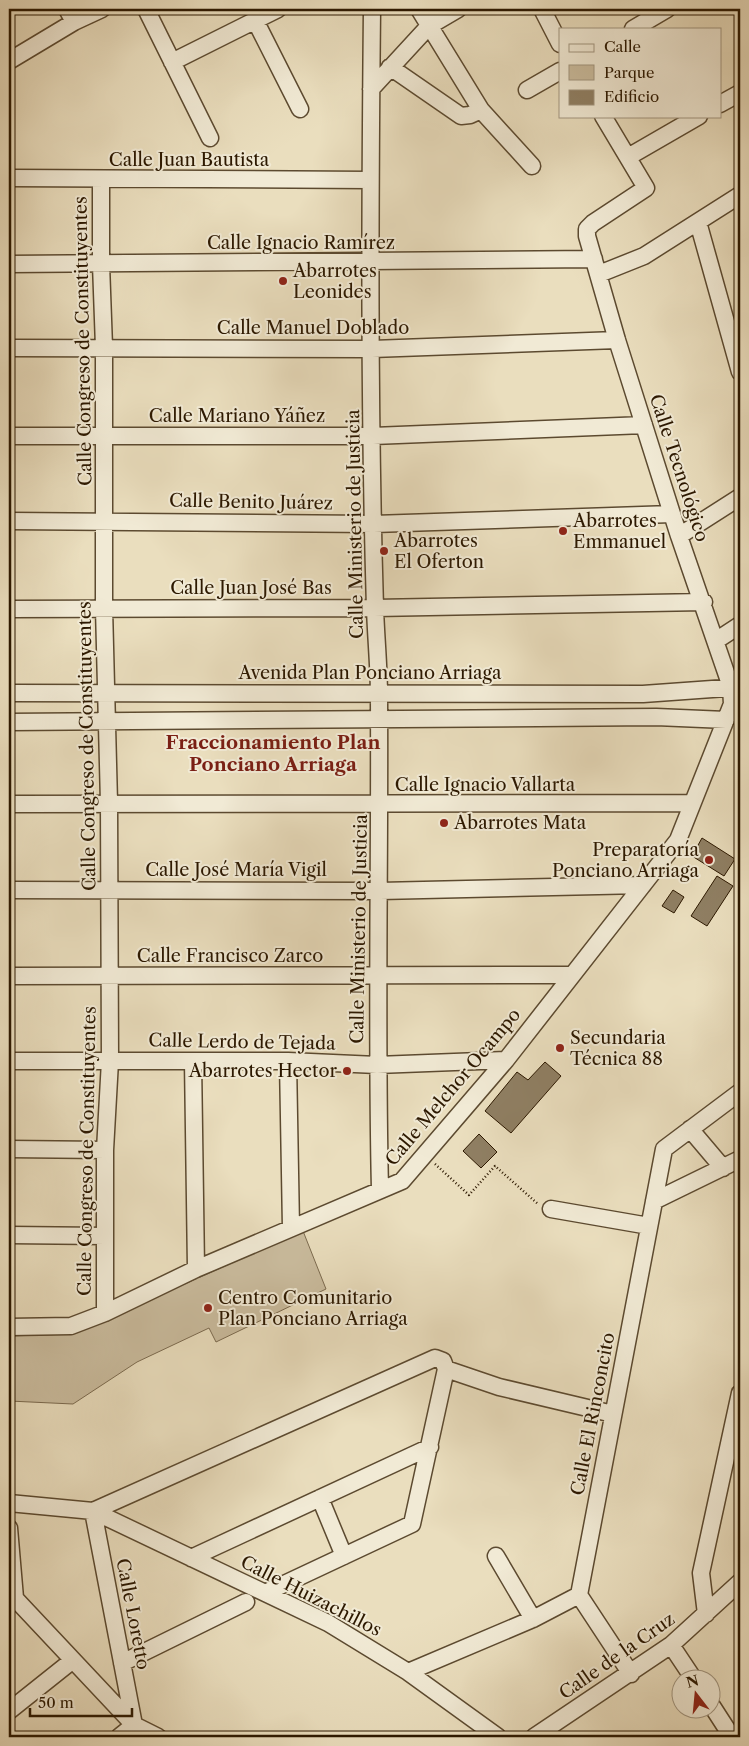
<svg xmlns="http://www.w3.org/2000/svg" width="749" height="1746" viewBox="0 0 749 1746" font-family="'Libre Caslon Text',serif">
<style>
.green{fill:#cabc9e;stroke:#7b6a4f}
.building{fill:#8f7f63;stroke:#2c1800}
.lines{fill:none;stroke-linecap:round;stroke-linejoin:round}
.minor-casing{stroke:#5c4a30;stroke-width:19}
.path{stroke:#2c1800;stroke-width:2.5;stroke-dasharray:1 2.5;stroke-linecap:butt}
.minor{stroke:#f1ead5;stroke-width:16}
.poi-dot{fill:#8f2418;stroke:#f1ead5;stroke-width:2}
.labels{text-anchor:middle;stroke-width:4;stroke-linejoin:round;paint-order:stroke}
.street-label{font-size:18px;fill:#2c1800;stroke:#f1ead5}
.poi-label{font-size:18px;fill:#2c1800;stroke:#f1ead5;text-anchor:start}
.neighbourhood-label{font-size:19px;font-weight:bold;fill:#7a1f14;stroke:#f1ead5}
</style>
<rect width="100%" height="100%" fill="#eadebe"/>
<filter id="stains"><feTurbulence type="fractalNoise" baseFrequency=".004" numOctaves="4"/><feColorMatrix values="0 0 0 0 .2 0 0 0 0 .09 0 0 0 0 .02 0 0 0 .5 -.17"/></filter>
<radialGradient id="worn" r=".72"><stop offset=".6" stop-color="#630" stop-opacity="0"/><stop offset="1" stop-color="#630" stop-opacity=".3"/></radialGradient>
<!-- green -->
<path class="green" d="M303 1231 326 1289 216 1342 209 1328 137 1362 73 1404 9 1401V1336L73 1334Z"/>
<!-- building -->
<path class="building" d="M702 838 735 859 724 876 692 856Z
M717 876 733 886 707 926 691 916Z
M673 890 684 897 674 913 662 906Z
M545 1062 561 1076 511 1133 485 1111 517 1072 528 1080Z
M479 1134 497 1152 481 1168 463 1151Z"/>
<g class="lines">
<!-- minor casing -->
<g class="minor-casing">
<path id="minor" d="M67 9 74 22
M146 9 210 138
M372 9C370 208 369 408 375 608 376 638 379 667 379 697 380 861 376 1025 380 1189
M419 9 481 110 532 166
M542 9 560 44
M255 20 300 109
M633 29 667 9
M9 61 74 22 102 9
M172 62 278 9
M390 67 461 116 470 115 481 110
M371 89 429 26 458 9
M527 90 560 71
M720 104 740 93
M628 157 699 116
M9 178 370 180
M101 179V264L104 347V608L109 803 110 1061 105 1150V1313
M698 222 740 372
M9 264 594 259
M599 274 644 256 740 195
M9 348 372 349 617 340
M9 436H373L644 425
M9 521 374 524 672 514
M679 536 740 497
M9 609 375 608 704 602
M717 640 740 625
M9 693 643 694 740 687
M9 722 656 717 726 720
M9 804 692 803
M9 890 380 891 643 885
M9 976 571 975
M9 1061H288L377 1065 506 1060
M193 1061 196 1269
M288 1061 291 1228
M690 1129 723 1168
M9 1149 105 1150
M654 1201 740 1159
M551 1209 649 1226
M9 1235 105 1236
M9 1327 71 1326 105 1313 196 1269 402 1181 506 1060 678 840 732 704 731 687 679 536 617 340 587 236V229L593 223 646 188 603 116
M446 1369 499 1387 613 1414
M320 1498 344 1556
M9 1503 93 1511 435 1358 443 1361 446 1369 412 1524 265 1593
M93 1511 328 1623 408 1672 498 1737
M93 1511 134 1725
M9 1528 15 1598 11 1601
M496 1556 533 1619
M191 1558 430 1447
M9 1592 134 1725 158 1737
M706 1614 701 1573 740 1393
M671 1645 693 1678
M122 1663 246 1602
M408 1672 533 1619 579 1595
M631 1674 579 1595 664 1149 740 1092
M712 1706 732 1737
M9 1711 73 1660
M119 1737 134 1725
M534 1737 671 1645 740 1582"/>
</g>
<!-- path -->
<path class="path" d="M435 1164 469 1195 495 1166 538 1204"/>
<!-- minor -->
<use href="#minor" class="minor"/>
</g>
<!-- markers -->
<g class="poi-dot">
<circle cx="283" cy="281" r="5"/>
<circle cx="563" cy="531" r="5"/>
<circle cx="384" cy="551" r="5"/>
<circle cx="444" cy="823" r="5"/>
<circle cx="709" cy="860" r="5"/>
<circle cx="560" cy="1048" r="5"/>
<circle cx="347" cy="1071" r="5"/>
<circle cx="208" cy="1308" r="5"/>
</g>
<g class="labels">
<!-- street labels -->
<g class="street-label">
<text x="189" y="166">Calle Juan Bautista</text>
<text x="301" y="249">Calle Ignacio Ramírez</text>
<text x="313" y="334">Calle Manuel Doblado</text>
<text transform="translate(83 341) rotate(-91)" y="6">Calle Congreso de Constituyentes</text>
<text x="237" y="422">Calle Mariano Yáñez</text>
<text transform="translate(679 468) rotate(72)" y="6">Calle Tecnológico</text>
<text transform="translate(251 502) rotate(1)" y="6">Calle Benito Juárez</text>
<text transform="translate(355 524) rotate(-91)" y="6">Calle Ministerio de Justicia</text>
<text x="251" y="594">Calle Juan José Bas</text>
<text x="370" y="679">Avenida Plan Ponciano Arriaga</text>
<text transform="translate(87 746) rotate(-91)" y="6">Calle Congreso de Constituyentes</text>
<text x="485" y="791">Calle Ignacio Vallarta</text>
<text x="236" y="876">Calle José María Vigil</text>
<text transform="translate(359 929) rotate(-89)" y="6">Calle Ministerio de Justicia</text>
<text x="230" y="962">Calle Francisco Zarco</text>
<text transform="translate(242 1042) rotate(1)" y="6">Calle Lerdo de Tejada</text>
<text transform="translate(453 1087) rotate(-50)" y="6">Calle Melchor Ocampo</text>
<text transform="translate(87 1151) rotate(-89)" y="6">Calle Congreso de Constituyentes</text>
<text transform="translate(593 1414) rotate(-79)" y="6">Calle El Rinconcito</text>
<text transform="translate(311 1596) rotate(27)" y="6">Calle Huizachillos</text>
<text transform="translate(133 1614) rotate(79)" y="6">Calle Loretto</text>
<text transform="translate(617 1656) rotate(-35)" y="6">Calle de la Cruz</text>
</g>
<!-- poi labels -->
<g class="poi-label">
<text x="293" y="277">Abarrotes<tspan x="293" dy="21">Leonides</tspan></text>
<text x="573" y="527">Abarrotes<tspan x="573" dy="21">Emmanuel</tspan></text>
<text x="394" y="547">Abarrotes<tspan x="394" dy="21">El Oferton</tspan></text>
<text x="454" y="829">Abarrotes Mata</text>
<text x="699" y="856" text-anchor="end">Preparatoría<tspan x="699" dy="21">Ponciano Arriaga</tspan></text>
<text x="570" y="1044">Secundaria<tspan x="570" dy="21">Técnica 88</tspan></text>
<text x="337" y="1077" text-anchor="end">Abarrotes Hector</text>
<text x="218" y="1304">Centro Comunitario<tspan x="218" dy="21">Plan Ponciano Arriaga</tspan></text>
</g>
<!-- neighbourhood labels -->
<g class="neighbourhood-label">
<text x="273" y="749">Fraccionamiento Plan<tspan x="273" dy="22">Ponciano Arriaga</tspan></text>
</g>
</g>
<!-- margin -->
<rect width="749" height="1746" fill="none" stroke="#eadebe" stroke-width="30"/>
<rect x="10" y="10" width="729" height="1726" fill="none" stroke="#2c1800" stroke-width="2.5"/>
<rect x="15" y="15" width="719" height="1716" fill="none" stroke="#2c1800"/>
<!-- legend -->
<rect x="559" y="28" width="162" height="90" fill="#f1ead5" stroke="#a29680"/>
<rect x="569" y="44" width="25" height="8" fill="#f1ead5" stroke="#a29680"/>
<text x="604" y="52" font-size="15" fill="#2c1800">Calle</text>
<rect x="569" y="65" width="25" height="15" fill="#cabc9e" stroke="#a29680"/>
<text x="604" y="78" font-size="15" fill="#2c1800">Parque</text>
<rect x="569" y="90" width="25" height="15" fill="#8f7f63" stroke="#a29680"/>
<text x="604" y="102" font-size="15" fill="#2c1800">Edificio</text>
<!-- north arrow -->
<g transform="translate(696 1694) rotate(344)"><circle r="24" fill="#f1ead5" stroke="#a29680"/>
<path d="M0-4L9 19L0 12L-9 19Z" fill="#8f2418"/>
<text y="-8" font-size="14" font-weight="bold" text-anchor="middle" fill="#2c1800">N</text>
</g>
<!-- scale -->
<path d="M30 1708v8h102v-8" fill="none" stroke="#2c1800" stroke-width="2.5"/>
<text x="38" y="1708" font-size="15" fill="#2c1800" stroke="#f1ead5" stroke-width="4" paint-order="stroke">50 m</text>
<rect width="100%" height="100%" filter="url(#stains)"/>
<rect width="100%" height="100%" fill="url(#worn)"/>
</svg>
